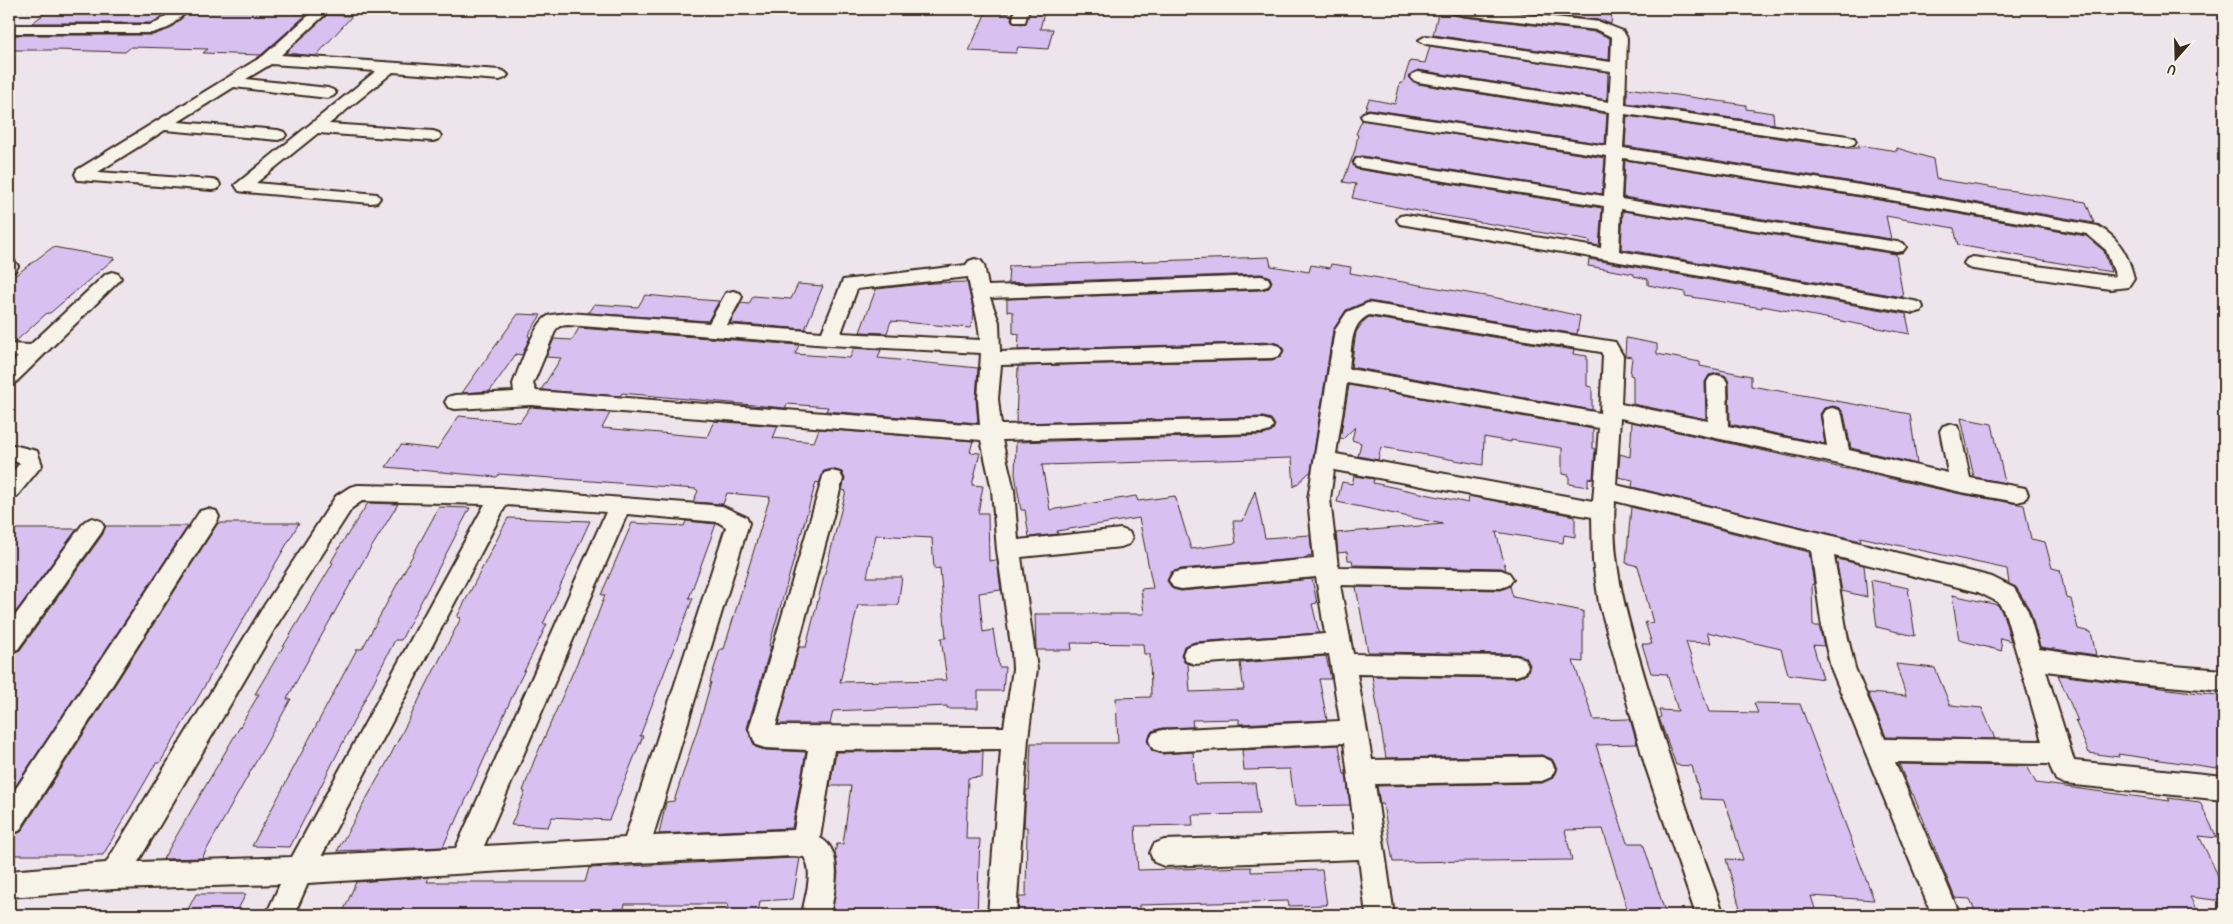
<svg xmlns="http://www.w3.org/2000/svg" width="2233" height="924" viewBox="0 0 2233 924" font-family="'Patrick Hand',sans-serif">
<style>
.building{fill:#d8c1f1;stroke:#3b2a1e;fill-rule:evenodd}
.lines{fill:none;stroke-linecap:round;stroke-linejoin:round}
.street-casing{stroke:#3b2a1e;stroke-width:4}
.street{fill:#f7f3e8;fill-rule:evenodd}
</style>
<rect width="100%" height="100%" fill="#eee4eb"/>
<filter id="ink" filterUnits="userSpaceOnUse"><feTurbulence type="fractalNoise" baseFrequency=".02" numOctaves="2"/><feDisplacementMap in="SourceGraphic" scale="10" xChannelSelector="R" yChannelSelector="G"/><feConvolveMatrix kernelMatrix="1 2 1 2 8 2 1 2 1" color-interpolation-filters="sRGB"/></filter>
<g filter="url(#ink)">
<!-- building -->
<path class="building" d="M51 9H172L157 20 150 23H32Z
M192 9H298L293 13 307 14 261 55 203 53 208 49 131 47 125 52 55 50H9V40L16 35H153L169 29Z
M1031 9H1045L1040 29H1053L1048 49 1018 47 1016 53 969 51 986 12 1012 14 1011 19 1013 23 1025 24Z
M1439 9H1446L1450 14 1463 17 1596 32 1610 38 1609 60 1433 35Z
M1496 9H1593L1612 12 1611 24 1600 20Z
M327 15 352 16 316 56 285 53Z
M1430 46 1608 72 1607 100 1418 70 1412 73 1408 77 1418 84 1607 114 1605 144 1369 109 1365 110 1369 99 1395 104 1400 83H1403L1410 61 1425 63Z
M1627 88 1746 105V109L1773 113 1774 124 1627 103Z
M1627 116 1848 148H1859L1858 145 1897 151V148L1933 159 1936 179 2086 202 2094 223 1879 186 1625 146Z
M1362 120 1605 158 1602 194 1362 156 1356 157 1352 162 1356 169 1602 208 1599 246 1590 244V241L1428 213 1352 198 1356 184 1343 182 1355 150 1358 135 1356 134Z
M1625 160 1879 200 2086 236 2104 251 2111 272 1958 245 1954 228 1886 216 1891 239 1623 197Z
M1623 211 1896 254 1903 297 1621 249Z
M53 247 115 258 50 313H47L15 342H9V280Z
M1269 257 1271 266 1309 272 1311 265 1330 268 1331 264 1351 267 1350 273 1497 298 1580 316 1577 334 1368 301 1346 310 1333 330 1311 471 1294 487 1292 458 1042 465 1050 510 1136 496 1138 501 1175 496 1191 549 1236 543 1233 521H1243L1255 491 1265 538 1310 535 1312 555 1307 556V558L1181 569 1171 572 1167 581 1173 589 1181 591 1312 579 1317 603 1312 604 1319 633 1195 642 1184 646 1181 655 1184 662 1188 664 1190 692 1244 690 1240 663 1326 656 1331 679H1319L1327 720 1239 724V719L1192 720 1193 727 1162 728 1152 731 1147 740 1152 751 1162 754 1193 752 1195 784 1255 783 1259 814 1192 815 1193 825 1135 826 1138 870 1251 867V872L1322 870 1327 905 1289 906 1288 901 1139 905V915H1018L1019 897H1026L1027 827H1024L1026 790H1029L1031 743H1118L1116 698 1151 697 1150 654H1144L1143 644 1071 643 1072 650H1036L1035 614H1144L1141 589 1153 588 1139 518 1057 531 1058 534 1029 537 1025 510H1021L1015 474 1016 442 1263 435 1272 432 1275 425 1271 419 1263 417 1016 423 1018 366 1272 360 1281 357 1284 350 1280 344 1272 342 1018 350 1019 334 1013 333V312L1007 311V299L1261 290 1269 288 1272 281 1269 276 1261 274 1008 283 1009 266Z
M1589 259 1906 314 1910 334 1762 306V308L1685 296V292L1648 285V279L1634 276V274L1588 266Z
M967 282 974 314 970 328 891 321 887 333 860 332 876 289 932 283Z
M798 284 823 286 805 329 730 323 741 303 749 304 753 296 791 299Z
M645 295 677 298 719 301 708 321 588 313 594 304 638 307Z
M518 314 541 315 529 333 528 336 530 337 522 355 516 354 490 391 462 393Z
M1369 317 1574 350 1573 354 1587 356V386L1592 387V410L1351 367 1356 332 1364 321Z
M579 328 799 345 795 354 850 358 854 348 881 350 878 358 978 368 976 399 978 423 826 411 828 407 787 404 785 408 622 393 620 396 541 390 561 358 546 357 554 339 572 340Z
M1626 338 1657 344V354L1700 362V366L1751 376V386L1910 414 1917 464 1851 448 1844 414 1840 408 1833 406 1824 408 1820 414 1825 444 1730 424 1729 382 1726 376 1718 373 1709 375 1705 382 1706 419 1633 404V376L1630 375 1632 357 1625 356Z
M1349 385 1593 429V448L1595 449 1593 479 1588 478V487L1569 484V475L1562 474V448L1511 440V442L1484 437 1483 465 1381 447 1378 460 1358 456 1361 443 1352 440 1355 427 1343 439 1340 438Z
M530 407 610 413 602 428 707 437 714 421 778 426 773 438 814 442 819 429 973 441 970 452 980 453 972 485 983 486 978 513H988L989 561 997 560 1001 590 979 593 983 632 993 630 999 667H1005L1003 691H978V708H947V706L833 711 830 724H778L799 647H806L846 491 842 490 845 479 842 472 832 469 824 471 819 483 816 482 769 646H771L747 728 755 747 765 750 806 752 792 828 659 834 666 802 674 801 701 718 711 682H710L720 649H724L770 497 727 493 723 504 693 502 698 491 696 489 499 474 497 477 386 467 401 445 437 449 459 416 520 422ZM876 535 932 538 934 569 940 568 946 638H941L947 680 840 682 858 605H898L902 577H867Z
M1961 418 1992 424 2005 483 1974 477Z
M1632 422 1961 494 2024 505 2031 539 2045 542 2052 568 2060 570 2066 598 2071 599 2078 629 2091 632 2096 655 2040 647 2030 610 2016 587 2009 584 2007 569 1860 537 1861 541 1632 487 1633 480 1618 477 1620 454 1630 457Z
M1354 476 1374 479 1373 483 1468 503 1469 496 1575 516V537L1564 535 1563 543 1496 532 1506 570 1501 568 1353 565 1352 560H1348L1347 552 1338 553 1336 533 1443 524 1337 502 1342 482 1352 484Z
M368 503 398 504 362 563 303 669 287 699H291L202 858 163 859 259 694H255L333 563 331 562 342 543Z
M439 507 470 508 401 640H395L290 847 252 846 357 649H362Z
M1631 507 1809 552 1814 585 1812 584 1813 626H1819L1824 646 1813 645 1823 679 1788 674 1781 649 1707 632 1711 643 1686 642 1709 712 1758 713 1754 703 1800 704 1874 900 1811 896 1817 915H1742L1726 859 1743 860 1725 800 1701 799 1692 766 1676 765 1659 718 1661 717 1659 710 1678 711 1667 674 1651 673 1642 644H1652L1645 622 1653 623 1638 566 1626 563Z
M508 518 590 521 543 624H547L516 688 455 824H453L443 847 337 851 386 764 447 645 461 618 457 617Z
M686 521 716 524 689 598H693L684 621 640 736H643L633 760 609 820 552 817 548 827 511 825 525 792 523 791 534 761 595 622 605 595H601L632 523 684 526Z
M218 523H299L160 763H156L103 855H9V836L21 832Z
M105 526H188L9 796V654L20 650 103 534Z
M9 529H77L9 621Z
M1836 559 1864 565 1867 597 1842 591Z
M1871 580 1908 588 1915 636 1877 627Z
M1510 586 1513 597 1583 611V662L1573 661 1594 720 1630 719 1637 744 1596 745 1627 843H1643L1666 915H1629L1603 829 1565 830 1572 860 1393 862 1383 804H1380L1377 786 1542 783 1553 778 1557 768 1552 759 1542 755 1386 758 1372 676 1516 678 1527 674 1530 665 1526 657 1516 654 1368 652 1356 587 1501 590Z
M1952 595 1998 605 2003 614 2011 641 2000 638 2002 651 1959 640Z
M1896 664 1935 668 1950 705 1982 708 1995 739 1886 737 1868 693 1906 696Z
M2058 675 2224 696V769L2118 754 2119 757 2089 753 2075 720 2078 721Z
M1339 745 1344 774H1346L1350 805 1295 806 1290 769 1244 770 1242 750Z
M983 751 982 777 968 778 966 839H980L977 915H832L838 873 835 852 837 844H843L851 786H830L836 752Z
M1899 764 2027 766 2036 783 2170 801 2168 798 2200 802 2217 838 2199 836 2224 888V901L2190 897 2199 915H1977L1970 899 1955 898 1913 794H1911Z
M794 858H800L793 899 760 901 758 915H726L728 904H625L622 915H342L356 882 429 877 427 882H585L589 868Z
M196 894H246L235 915H185Z"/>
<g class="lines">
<!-- street casing -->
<g class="street-casing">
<path id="street" d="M175 9H190L168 28 152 33H9V25H150L158 22Z
M316 9H331L281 55 500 70 505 72 508 75 505 78 500 80 393 72 329 124 433 131 439 133 441 136 439 139 433 141 318 133 256 183 377 194 380 198 377 202 371 203 245 192 239 191 235 185 376 71 271 64 246 79 328 88 333 90 336 93 333 96 328 98 234 87 178 122 278 130 284 132 286 135 284 138 278 140 165 130 98 172 212 180 218 181 220 185 218 189 212 190 78 180 75 174 77 170 263 56Z
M1015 9H1029L1025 22H1015L1013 19Z
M1448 9H1481L1600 22 1623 31 1627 38 1625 105 1848 136 1854 138 1856 141 1854 144 1848 146 1625 114 1623 148 1879 188 2098 226C2120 239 2128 255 2134 278L2128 287 2110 289 1973 269 1967 267 1964 263 1967 259 1973 257 2116 277 2106 250 2087 234 1879 198 1623 158 1621 199 1897 242 1903 243 1906 247 1903 251 1897 252 1621 209 1619 251 1914 301 1921 303 1923 307 1921 311 1914 313 1400 224 1397 220 1400 216 1406 215 1601 248 1604 206 1362 168 1356 167 1354 163 1356 159 1362 158 1604 196 1607 156 1363 119 1361 116 1363 113 1369 111 1607 146 1609 112 1418 82 1413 80 1410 77 1413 74 1418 72 1609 102 1611 71 1426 44 1419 40 1426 36 1611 62 1612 37 1597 30 1463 15 1450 12Z
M975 259 981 261 984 265 988 286 1261 276 1268 278 1270 282 1268 286 1261 288 990 298 999 322 1000 352 1272 344 1279 346 1282 351 1279 356 1272 358 1001 365 998 399 1001 425 1263 419 1270 421 1273 426 1270 431 1263 433 1002 440 1014 490 1018 540 1121 529 1129 532 1132 538 1129 544 1121 547 1021 557 1037 669 1028 738 1016 915H988L1001 749 834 750 820 838C845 850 834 894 830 915H802C804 899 815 872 804 857L794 856 635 863 308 883 294 915H266L280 884 114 889 9 897V871L106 863 262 609 336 496 350 487 358 485 500 488 722 506 746 517 749 523 653 836 794 830 808 750 765 748 756 745 749 729 824 473 832 471 840 473 843 479 776 726 1004 727 1013 669 1012 652 997 550 992 490 981 440 531 405 455 409 448 407 445 402 448 397 455 395 514 392 513 384C519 369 534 323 548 316 554 314 562 314 568 313L709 323 726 293 733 291 740 293 742 297 727 325 822 332 843 280 966 265 969 261ZM968 277C971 298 979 318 980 340L841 333 857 289ZM568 325 829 345 981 353 978 399 980 425 536 391 533 384 556 329 560 326ZM362 501 485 504 292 857 138 862 278 623 352 508ZM506 505 606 512 456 848 322 855ZM627 514 718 522 726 527 625 838 484 846Z
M9 260 15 262 18 266 15 271 9 273Z
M112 272 118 274 121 278 118 282 16 382 9 384V366L18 357 9 356V344L30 345 106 274Z
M1368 303 1615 342 1623 356 1621 404 1708 421 1707 382 1710 377 1717 375 1724 377 1727 382 1728 426 1827 446 1822 415 1825 410 1832 408 1839 410 1842 415 1849 450 1948 473 1940 431 1943 426 1950 424 1957 426 1960 431 1970 478 2025 488 2028 494 2025 500 2017 502 1961 492 1839 464 1620 418 1616 485 1821 533 1992 577 2014 588 2028 611 2039 649 2136 663 2224 670 2223 691 2136 683 2046 671 2074 761 2224 776V800L2065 784 2056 780 2049 764 1895 762 1960 915H1932L1831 668 1823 634 1811 550 1615 501C1610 567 1629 623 1647 685 1670 763 1697 839 1724 915H1696L1645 765 1599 603 1593 562 1592 517 1334 470 1330 499 1338 567 1501 570 1509 573 1513 579 1509 585 1501 588 1340 585 1353 654 1516 656 1525 659 1528 666 1525 673 1516 676 1357 674 1372 760 1542 757 1551 761 1555 769 1551 777 1542 781 1375 784 1394 915H1366L1359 859 1164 866 1154 862 1150 853 1154 844 1164 840 1355 834 1344 743 1162 752 1153 749 1149 741 1153 733 1162 730 1340 721 1329 654 1195 664 1186 661 1183 654 1186 647 1195 644 1325 634 1316 577 1181 589 1173 587 1169 580 1173 573 1181 571 1314 559 1308 499 1335 330 1347 312ZM1369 315 1601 352 1603 356 1600 413 1349 369C1352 350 1349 324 1369 315ZM1347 383 1599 428 1593 501 1336 454ZM1834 556 1978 592 1998 602 2005 613 2042 741 1885 739 1855 668 1847 634Z
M9 444 37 451 42 465 17 496 9 498V476L20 463 9 460Z
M208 509 216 511 219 517 216 523 19 831 9 834V799L200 511Z
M93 518 101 521 104 527 101 533 18 649 9 652V624L85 521Z"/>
</g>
<!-- street -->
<use href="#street" class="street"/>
</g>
</g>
<!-- margin -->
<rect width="2233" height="924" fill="none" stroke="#f7f3e8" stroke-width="30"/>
<rect x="15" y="15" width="2203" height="894" fill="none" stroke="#3b2a1e" stroke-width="2" filter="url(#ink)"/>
<!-- north arrow -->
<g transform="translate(2176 58) rotate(200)" stroke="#f7f3e8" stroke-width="4" paint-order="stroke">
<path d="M0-4L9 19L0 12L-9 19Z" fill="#3b2a1e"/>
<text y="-8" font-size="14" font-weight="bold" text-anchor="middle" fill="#3b2a1e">U</text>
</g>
</svg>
